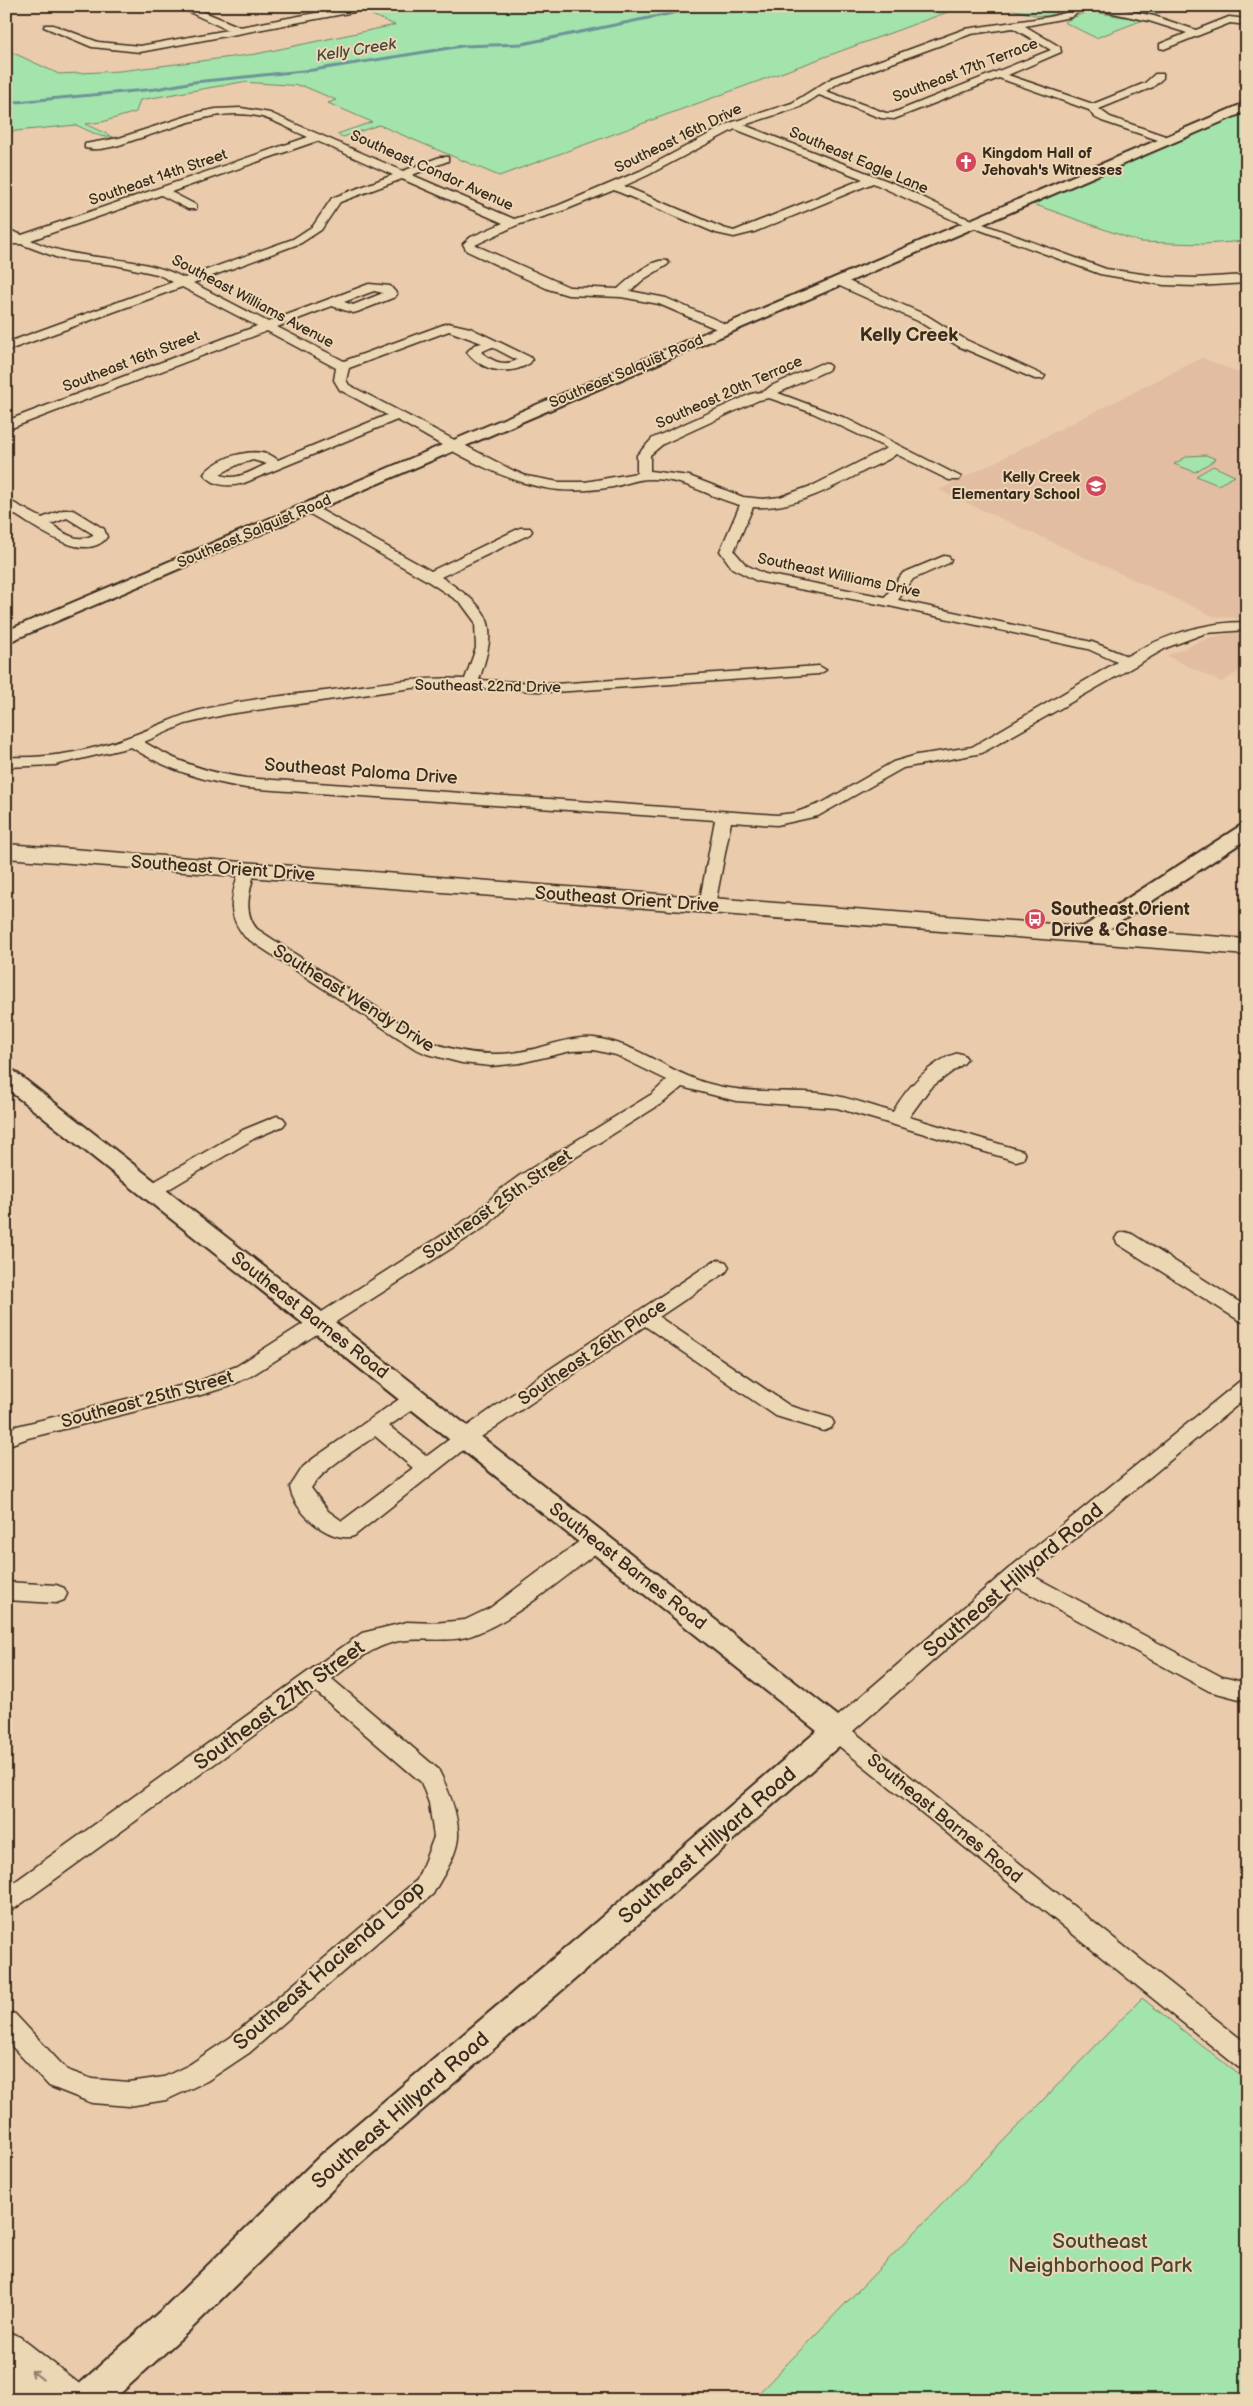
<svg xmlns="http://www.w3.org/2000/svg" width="1253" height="2406" viewBox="0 0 1253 2406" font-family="'Balsamiq Sans',sans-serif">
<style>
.built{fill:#e2bda1}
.green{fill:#a3e3ac;stroke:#6f8665}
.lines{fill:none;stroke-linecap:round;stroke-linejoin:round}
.stream{stroke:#6c9498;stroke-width:3}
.minor-casing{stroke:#3b2a1e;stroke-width:3}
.tertiary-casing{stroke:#3b2a1e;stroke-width:4}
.secondary-casing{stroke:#3b2a1e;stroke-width:3}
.trunk-casing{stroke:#3b2a1e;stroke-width:3}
.minor{fill:#ecd7b5;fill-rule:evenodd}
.tertiary{fill:#ecd7b5;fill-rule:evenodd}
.secondary{fill:#ecd7b5;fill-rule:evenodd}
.trunk{fill:#ecd7b5;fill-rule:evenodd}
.oneway{stroke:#94806a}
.labels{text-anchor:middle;stroke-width:4;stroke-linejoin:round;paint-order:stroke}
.far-street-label{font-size:15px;fill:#3b2a1e;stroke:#ecd7b5}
.far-poi-label{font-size:15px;font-weight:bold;fill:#3b2a1e;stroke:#ecd7b5;text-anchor:start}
.far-water-label{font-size:16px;font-style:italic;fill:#47453d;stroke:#ecd7b5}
.street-label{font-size:18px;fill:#3b2a1e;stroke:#ecd7b5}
.poi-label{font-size:18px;font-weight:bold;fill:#3b2a1e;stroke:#ecd7b5;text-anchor:start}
.far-district-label{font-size:19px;font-weight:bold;fill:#3b2a1e;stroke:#ecd7b5}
.near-street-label{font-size:21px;fill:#3b2a1e;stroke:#ecd7b5}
.near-park-label{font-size:21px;fill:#4b4633;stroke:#ecd7b5}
</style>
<rect width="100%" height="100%" fill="#eacbac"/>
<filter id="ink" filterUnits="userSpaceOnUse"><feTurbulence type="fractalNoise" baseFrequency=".02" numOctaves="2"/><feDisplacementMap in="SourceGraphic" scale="10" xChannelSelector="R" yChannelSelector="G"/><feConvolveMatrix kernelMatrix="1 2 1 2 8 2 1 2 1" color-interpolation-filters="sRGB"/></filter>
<g filter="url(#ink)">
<!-- built -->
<path class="built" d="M1202 358 1247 376V618L1215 617 939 490Z
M1231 633 1247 634V667L1221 682 1167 656 1208 638Z"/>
<!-- green -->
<path class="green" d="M397 6H964L499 176 379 125 343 137 337 134 372 122 328 103 336 100 303 86 242 82 140 100 136 112 102 122 85 124 115 138 100 136 76 125 6 132 7 50 59 74 120 71 256 54 395 25 365 12Z
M991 6H1068C1048 21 1040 16 1019 11 1010 8 999 8 991 6Z
M1114 6H1176L1156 14Z
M1088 11 1143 20 1096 38 1064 22Z
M1247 112V241L1204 244 1140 242 1033 204Z
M1206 455 1216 459 1195 472 1174 464 1188 456Z
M1213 466 1235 476 1218 485 1196 476Z
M1142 1998 1247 2081V2400H752Z"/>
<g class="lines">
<!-- stream -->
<path class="stream" d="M6 103 156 89 194 82 313 70 462 46 522 44 707 6"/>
<!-- minor casing -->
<g class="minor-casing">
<path id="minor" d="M176 6H190L240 27 353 6H375L370 9 140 52 92 47 44 27 45 25H53L98 42 140 46 228 30Z
M1074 6H1106L1154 16 1196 30 1229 17 1247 19V25L1230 23 1164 49 1160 48V44L1187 33 1149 21 1086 7 1071 17 1025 26 1060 47 1061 52 1008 75 1093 104 1145 83 1155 74H1163V78L1153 87 1099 109 1110 117 1171 138V142L1167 143 1102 121 1094 117 1089 110 999 78 894 119 881 118 819 95 800 107 744 125 898 185 961 216 1106 269 1164 277 1196 278 1247 275V283L1196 286 1164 285 1100 274 953 220 873 183 754 232 734 237 716 233 614 190 565 210 517 225 475 245 569 287 618 289C628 280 653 257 667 261L669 263 667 265 644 279 630 291 666 298 730 326 732 329 730 332 726 333 659 304 621 297 568 295 548 289 467 251 463 244 471 237 503 223 402 179 340 202 321 230 301 243 193 283 268 322 369 284 390 286 397 294 395 297 357 312 353 313 332 306 277 327 344 361 448 323 470 328 530 357 532 360 530 363C510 376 482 372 467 352L474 345 482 343 449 331 349 368 346 380 349 385 514 471 526 476 559 482H585L637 473V455L653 438 751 394 765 391 771 386 820 364H828L830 367 828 370 778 393 845 418 961 477 959 480H949L896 454C888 461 876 465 866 470 832 488 793 510 753 507L734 551 746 565 765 574 885 597 903 573 944 556 949 557 951 560 949 563 913 579 898 600 1092 642 1127 656C1165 635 1203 622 1247 622V630L1206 633 1168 647 982 753 903 768 818 816 777 825 731 822 715 905 713 909H701L699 905 715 820 246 788C204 781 167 770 131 747L55 765 6 767V757C47 759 87 752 126 738 150 730 172 718 197 711 239 700 282 696 325 691 372 685 417 676 465 679L476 648 475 622 461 603 426 580 303 510 301 507 303 504 308 503 431 571 520 528H530L532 531 530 534 441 577C492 611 499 621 479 680L555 684 819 666 826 670 819 674 555 692 441 686 412 688 228 714 185 724 144 742C176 762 209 773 246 778L777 815 794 813 822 803 893 762 917 755 972 747 1117 662 1088 649 889 606 757 581 732 568 720 551 740 505C706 496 687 479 650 479 637 479 625 484 613 487 590 491 567 492 545 488 492 478 444 445 397 420L244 483C229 487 215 487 204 474 218 456 259 444 278 460L387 415 340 390 334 380 336 368 267 331 6 430V421L257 326 182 287 6 351V343L173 282 157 274 115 265 61 259 21 244H10L8 242 11 239 6 237V229L22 235 308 137C293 131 277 121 262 117 217 106 176 128 134 140 120 145 100 152 85 148V144L119 138 200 112 216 109 241 108 270 113 403 171 440 157H448V161L412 175 514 219 557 206 640 171 730 123 792 103 832 78 965 29 1049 17 1065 13ZM1013 28 1051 50 893 113H886L826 91 840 82 971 34ZM735 129 863 179 734 231 723 228 624 186 648 175ZM317 141 393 175 332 198 313 226 293 239 184 278C134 252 80 264 31 240L161 195 188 209H196V205L171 192ZM374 291 383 293 353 305 344 302ZM492 347 517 360C503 367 492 361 481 352ZM769 398 813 413 887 448 814 485 780 497 763 499 743 497 689 476 650 471V455L663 444 759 400ZM253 460 267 464C253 470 234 483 220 474L239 464Z
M839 277 926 315 966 340 1045 376 1043 379H1035L958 346 918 321 835 284 833 281 835 278Z
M6 499 42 518 63 510H73L104 529 107 537C84 567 29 522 6 509ZM67 518 93 534V535C77 544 64 533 51 524Z
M247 865 253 867 255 870C250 891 242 911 257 929L426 1040C462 1055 497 1058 534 1049 554 1044 573 1036 594 1038 637 1043 669 1073 710 1084 746 1094 783 1090 820 1093 845 1096 869 1105 893 1112 906 1088 931 1061 958 1053L964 1055 967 1059 964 1063 930 1088 909 1117 1023 1151 1025 1155 1023 1159 1016 1161 837 1108 736 1101 682 1087 664 1102 533 1184 514 1198 488 1225 251 1376 230 1386 201 1395 28 1438 6 1446V1430L17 1426 200 1381 237 1366 474 1215 500 1190 519 1176 652 1094 667 1080 616 1055 594 1050 571 1051 520 1063 491 1066 462 1063 427 1054 414 1048 245 937C225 912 232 898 239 870L241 867Z
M277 1116 283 1118 286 1122 283 1126 255 1138 159 1195 152 1197 145 1195 143 1191 145 1187 243 1130Z
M1125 1232 1132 1234 1247 1307V1323L1240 1321 1118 1244 1115 1239 1118 1234Z
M719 1260 726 1262 729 1267 726 1272 659 1317 790 1406 831 1418 834 1423 831 1428 824 1431 776 1416 645 1326 472 1443 354 1536C330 1544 293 1511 290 1487L303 1467 314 1458 408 1393 415 1391 422 1393 425 1398 422 1403 389 1426 427 1456C517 1387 618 1326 712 1262ZM375 1436 413 1468 342 1521 328 1511 311 1488C326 1466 353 1452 375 1436Z
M1247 1379V1397L1031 1575 1222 1677 1247 1683V1701L1209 1691 1017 1587 853 1731 1247 2044V2070L1238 2067 829 1738 826 1731 829 1724 1007 1570 1240 1381Z
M596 1533 604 1535 607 1541 604 1547C564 1577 521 1616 475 1634 454 1643 430 1638 408 1640 377 1642 356 1661 332 1679L438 1769C448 1789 459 1814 458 1837 457 1856 442 1877 433 1894L249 2053 207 2081 166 2100 129 2106 92 2103 49 2086 6 2040V2011L15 2014 67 2070 92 2079 129 2082 164 2077 189 2065 231 2037 417 1880 434 1837 429 1803 421 1782 315 1691 14 1909 6 1912V1888L362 1633 407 1622 434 1623 465 1620 490 1608 588 1535Z
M6 1582 56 1585 64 1588 67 1594 64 1600 56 1603 6 1600Z"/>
</g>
<!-- tertiary casing -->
<g class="tertiary-casing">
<path id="tertiary" d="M1247 102V111L6 643V631Z
M1247 824V839L1094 939 1087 940 1080 939 1076 934 1080 929 1240 826Z
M6 1069 14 1071 847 1723 851 1731 847 1739 603 1955 348 2174 191 2329 113 2400H70L75 2388 167 2305 324 2152 581 1935 817 1731 6 1088Z"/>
</g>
<!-- secondary casing -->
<g class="secondary-casing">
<path id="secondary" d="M6 844 1247 939V955L6 858Z"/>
</g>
<!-- trunk casing -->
<g class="trunk-casing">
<path id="trunk" d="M6 2331 20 2337 82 2386 88 2400H6Z"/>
</g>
<!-- minor -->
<use href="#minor" class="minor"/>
<!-- tertiary -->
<use href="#tertiary" class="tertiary"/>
<!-- secondary -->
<use href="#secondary" class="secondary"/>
<!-- trunk -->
<use href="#trunk" class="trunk"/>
</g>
<!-- one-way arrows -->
<defs><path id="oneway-shaft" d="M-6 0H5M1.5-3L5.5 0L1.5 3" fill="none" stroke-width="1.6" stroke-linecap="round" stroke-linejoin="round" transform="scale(1.25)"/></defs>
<use class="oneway" href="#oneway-shaft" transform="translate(37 2375) rotate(-142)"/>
</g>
<!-- icons -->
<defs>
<g id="church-disc" transform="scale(1.125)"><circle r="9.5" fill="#d1495b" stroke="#ecd7b5"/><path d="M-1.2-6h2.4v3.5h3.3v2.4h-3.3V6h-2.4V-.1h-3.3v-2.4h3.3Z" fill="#fff"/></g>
<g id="school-disc" transform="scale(1.125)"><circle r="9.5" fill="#d1495b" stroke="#ecd7b5"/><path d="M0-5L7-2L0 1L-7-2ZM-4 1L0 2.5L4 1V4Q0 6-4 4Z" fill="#fff"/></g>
<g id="bus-disc" transform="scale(1.125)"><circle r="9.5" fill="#d1495b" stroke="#ecd7b5"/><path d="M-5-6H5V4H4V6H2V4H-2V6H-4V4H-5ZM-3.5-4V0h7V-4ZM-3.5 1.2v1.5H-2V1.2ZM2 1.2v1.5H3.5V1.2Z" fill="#fff"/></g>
</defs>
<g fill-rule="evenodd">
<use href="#church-disc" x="966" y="162"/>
<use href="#school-disc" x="1096" y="486"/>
<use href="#bus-disc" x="1035" y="919"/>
</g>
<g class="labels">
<!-- far-street labels -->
<g class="far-street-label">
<text transform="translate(965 70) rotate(-21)" y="5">Southeast 17th Terrace</text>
<text transform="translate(678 138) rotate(-26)" y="5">Southeast 16th Drive</text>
<text transform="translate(859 160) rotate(23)" y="5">Southeast Eagle Lane</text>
<text transform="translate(432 170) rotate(24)" y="5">Southeast Condor Avenue</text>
<text transform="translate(158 177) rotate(-19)" y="5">Southeast 14th Street</text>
<text transform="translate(253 301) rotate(28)" y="5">Southeast Williams Avenue</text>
<text transform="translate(131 361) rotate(-21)" y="5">Southeast 16th Street</text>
<text transform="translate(626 371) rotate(-23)" y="5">Southeast Salquist Road</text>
<text transform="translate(729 392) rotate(-24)" y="5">Southeast 20th Terrace</text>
<text transform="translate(254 531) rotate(-23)" y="5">Southeast Salquist Road</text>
<text transform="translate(839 575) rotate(12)" y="5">Southeast Williams Drive</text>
<text transform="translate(488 686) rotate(1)" y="5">Southeast 22nd Drive</text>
</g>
<!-- far-poi labels -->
<g class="far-poi-label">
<text x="982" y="158">Kingdom Hall of<tspan x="982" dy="17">Jehovah's Witnesses</tspan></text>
<text x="1080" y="482" text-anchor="end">Kelly Creek<tspan x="1080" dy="17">Elementary School</tspan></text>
</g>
<!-- far-water labels -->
<g class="far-water-label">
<text transform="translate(356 49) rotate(-9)" y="6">Kelly Creek</text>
</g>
<!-- street labels -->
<g class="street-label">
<text transform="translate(361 771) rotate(4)" y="6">Southeast Paloma Drive</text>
<text transform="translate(223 868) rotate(4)" y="6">Southeast Orient Drive</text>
<text transform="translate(627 899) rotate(4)" y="6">Southeast Orient Drive</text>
<text transform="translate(354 998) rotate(32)" y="6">Southeast Wendy Drive</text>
<text transform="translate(497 1204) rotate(-35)" y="6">Southeast 25th Street</text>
<text transform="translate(310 1315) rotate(38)" y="6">Southeast Barnes Road</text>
<text transform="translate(592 1352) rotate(-34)" y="6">Southeast 26th Place</text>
<text transform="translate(147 1399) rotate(-15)" y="6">Southeast 25th Street</text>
<text transform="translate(628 1566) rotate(38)" y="6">Southeast Barnes Road</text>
<text transform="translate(945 1818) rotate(39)" y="6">Southeast Barnes Road</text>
</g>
<!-- poi labels -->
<g class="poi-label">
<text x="1051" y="915">Southeast Orient<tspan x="1051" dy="21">Drive &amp; Chase</tspan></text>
</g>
<!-- far-district labels -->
<g class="far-district-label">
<text x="909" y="341">Kelly Creek</text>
</g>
<!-- near-street labels -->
<g class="near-street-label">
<text transform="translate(1013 1580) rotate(-40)" y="7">Southeast Hillyard Road</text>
<text transform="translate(279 1705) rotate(-36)" y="7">Southeast 27th Street</text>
<text transform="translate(707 1845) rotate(-41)" y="7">Southeast Hillyard Road</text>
<text transform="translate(329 1965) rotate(-41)" y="7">Southeast Hacienda Loop</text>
<text transform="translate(400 2110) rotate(-41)" y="7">Southeast Hillyard Road</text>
</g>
<!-- near-park labels -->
<g class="near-park-label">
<text x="1100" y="2248">Southeast<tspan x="1100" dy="24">Neighborhood Park</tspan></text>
</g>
</g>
<!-- margin -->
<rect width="1253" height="2406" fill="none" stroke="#ecd7b5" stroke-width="25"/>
<rect x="12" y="12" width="1228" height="2381" fill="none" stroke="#3b2a1e" stroke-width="2" filter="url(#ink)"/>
</svg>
